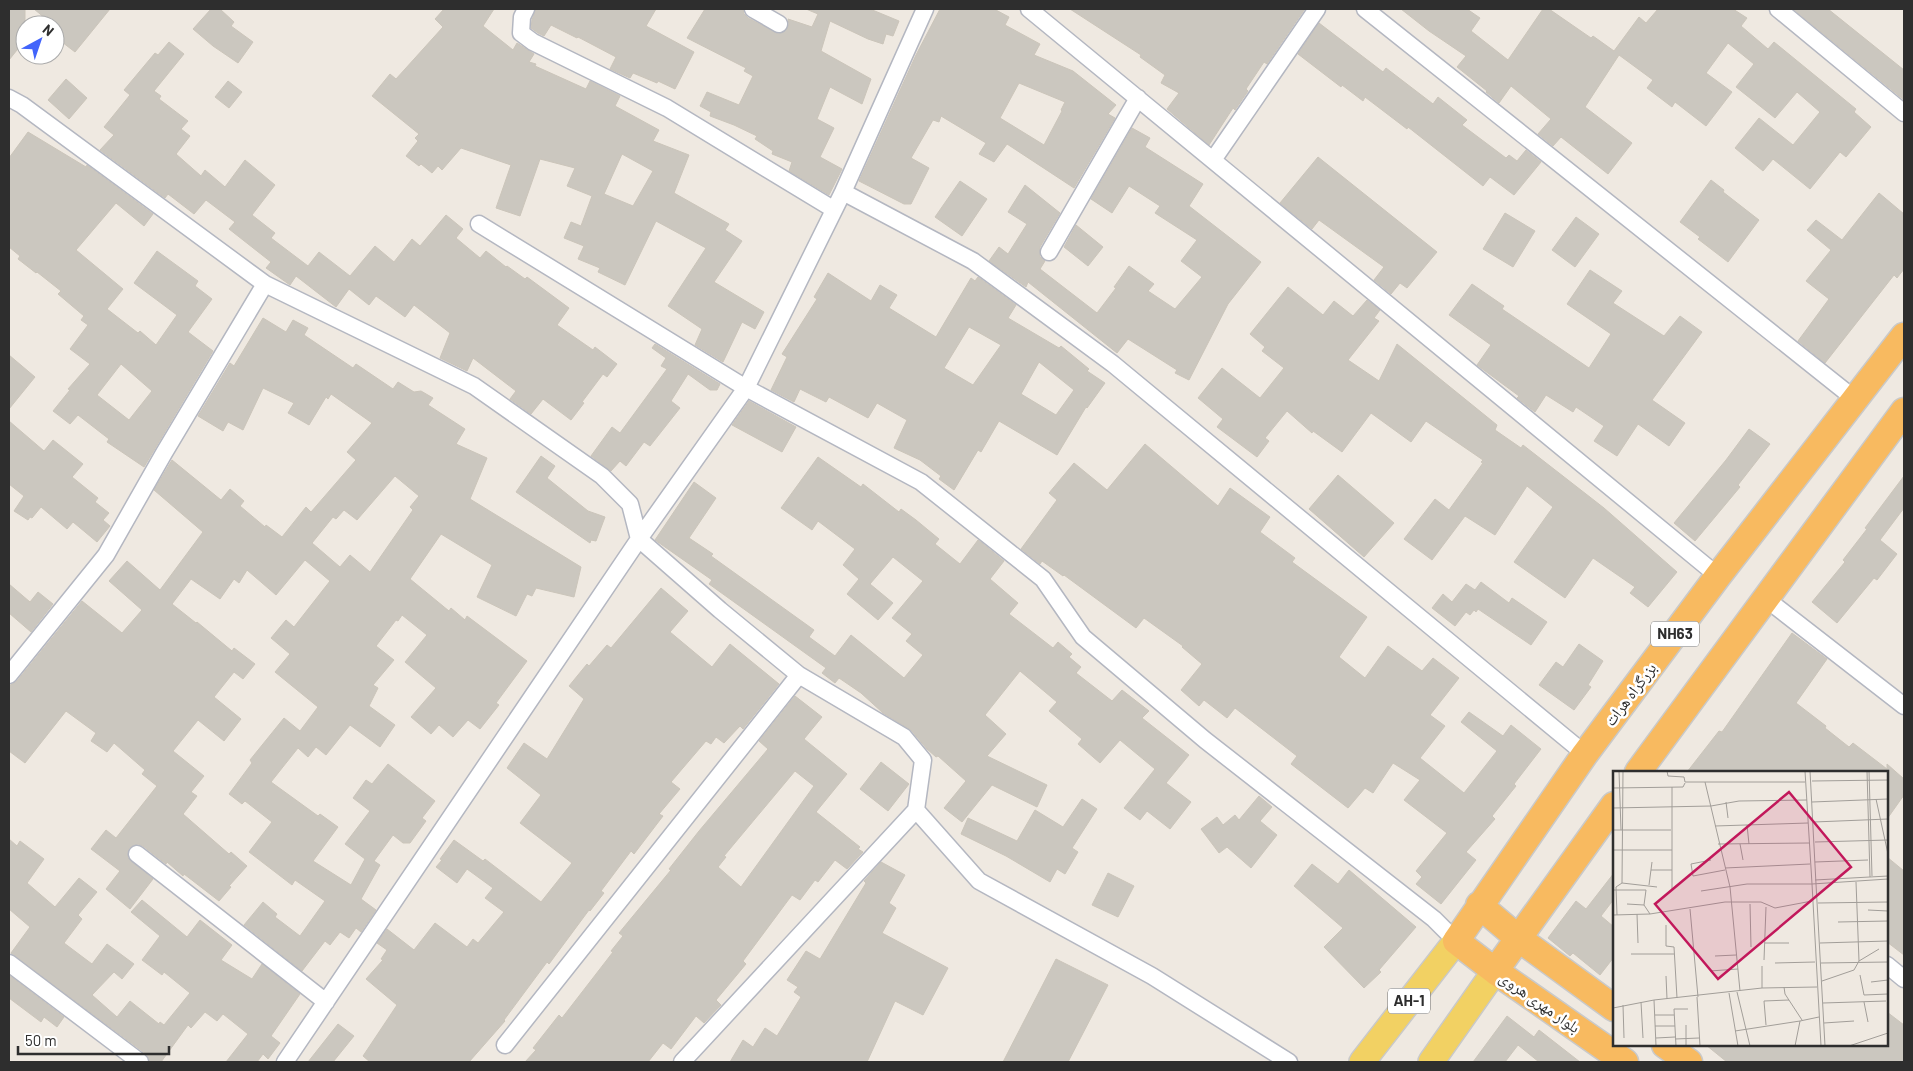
<svg xmlns="http://www.w3.org/2000/svg" width="1913" height="1071" viewBox="0 0 1913 1071" font-family="Barlow,'Noto Naskh Arabic',sans-serif">
<style>
.building{fill:#cbc7bf;stroke:#cbc5ba;fill-rule:evenodd}
.lines{fill:none;stroke-linecap:round;stroke-linejoin:round}
.minor-casing{stroke:#b4b7c1;stroke-width:19}
.primary-casing{stroke:#c9c9c9;stroke-width:28}
.trunk-casing{stroke:#c9c9c9;stroke-width:29}
.minor{stroke:#fff;stroke-width:16}
.primary{stroke:#f2d163;stroke-width:25}
.trunk{stroke:#f8ba60;stroke-width:26}
.labels{text-anchor:middle;stroke-width:5;stroke-linejoin:round;paint-order:stroke}
.shield{fill:#fff;stroke:#6d6d6d;stroke-width:1}
.shield-label{font-size:15px;font-weight:bold;fill:#2e2e2e}
.street-label{font-size:16px;fill:#2e2e2e;stroke:#fff}
.inset-road{fill:none;stroke:#a29e99;stroke-width:1}
.view{fill:#c2185b;fill-opacity:0.15;stroke:#c2185b;stroke-width:2.5}
.inset-edge{fill:none;stroke:#2e2e2e;stroke-width:2.5}
</style>
<rect width="100%" height="100%" fill="#efe9e1"/>
<!-- building -->
<path class="building" d="M9 9H25V40L9 60Z
M34 9H110L75 52 58 39 63 33Z
M211 9H220L234 22 231 26 253 42 238 63 213 46 193 29Z
M444 9H494L483 26 513 50 517 43 534 54 529 62 536 64 535 66 586 89 590 81 620 96 615 106 659 130 653 141 689 155 674 193 729 224 725 230 742 241 714 282 764 312 755 329 742 322 723 362 695 345 702 329 668 306 706 248 656 221 625 285 598 272 600 268 578 259 584 246 564 238 571 222 581 226 592 196 567 186 575 168 540 159 520 216 496 208 511 165 461 148 442 170 438 166 432 173 421 164 419 166 406 156 418 141 415 138 419 134 372 96 390 74 396 79 443 27 435 19ZM622 154 653 171 633 206 604 194Z
M536 9H656L646 26 694 52 675 89 658 81 657 83 633 73 630 78 610 69 616 57 578 37 577 38 551 25 544 36 538 33 531 28 532 20Z
M705 9H743L744 14 748 18 779 34 787 29 789 24 788 19 812 27 818 14 806 9H870L899 21 893 36 886 34 883 44 868 39 830 21 821 51 871 79 862 104 830 87 817 119 834 128 820 157 842 169 829 195 789 171 792 162 772 154 773 151 755 139 757 136 734 125 710 116 711 112 700 106 707 92 739 105 753 76 744 71 746 68 687 38Z
M940 9H994L1009 17 1005 25 1040 44 1034 55 1073 71 1116 105 1108 114 1115 118 1074 188 1007 144 994 162 979 154 986 143 941 116 939 122 933 120 911 158 929 168 911 204H904L859 181 916 55ZM1019 83 1065 102 1061 110 1062 111 1044 145 1000 118Z
M1070 9H1302L1304 10 1267 64 1264 62 1246 89 1248 91 1235 110 1233 108 1209 145 1167 109 1179 93 1161 83 1165 75 1140 57 1141 55Z
M1401 9H1467L1480 18 1471 31 1508 60 1543 9H1549L1591 38 1593 36 1614 51 1639 17 1646 23 1658 9H1733L1747 18 1741 26 1768 49 1774 42 1856 109 1854 112 1871 127 1846 157 1840 152 1810 189 1773 159 1763 171 1735 148 1759 118 1793 145 1820 112 1797 92 1775 118 1736 87 1754 64 1728 43 1706 73 1732 92 1706 126 1675 102 1672 107 1647 88 1653 80 1619 55 1585 107 1632 143 1608 174 1561 137 1553 146 1538 134 1551 119 1511 86 1499 103 1486 92 1487 91 1457 67 1466 56 1429 31Z
M1793 9H1828L1904 70V100Z
M1319 23 1383 72 1386 68 1433 104 1438 97 1467 120 1462 125 1506 158 1509 155 1517 161 1526 150 1541 162 1514 195 1490 177 1483 186 1408 127 1407 129 1365 97 1363 101 1342 85 1341 87 1298 54Z
M169 42 184 54 154 91 161 96 159 99 188 121 181 129 190 136 176 154 201 176 205 170 225 187 245 160 275 185 252 215 275 233 271 238 308 266 319 252 350 276 375 246 394 262 412 239 420 246 446 215 463 229 456 238 480 258 486 251 506 267 507 266 525 279 527 277 569 308 557 325 593 350 595 347 617 364 607 377 603 374 582 402 584 403 571 420 543 399 531 414 510 399 516 391 473 358 467 371 440 358 450 333 414 305 405 317 376 296 369 305 349 289 336 307 296 276 290 285 266 268 271 262 229 229 235 222 206 200 194 214 168 194 165 198 100 150 114 135 104 127 130 95 124 90 155 53 158 55Z
M66 79 87 98 69 119 48 100Z
M228 81 242 92 229 108 215 97Z
M1132 128 1150 138 1145 147 1203 184 1189 206 1261 262 1228 304 1189 380 1175 373 1177 370 1128 339 1117 353 1028 282 1026 287 989 261 999 247 1008 254 1027 224 1008 212 1025 185 1060 213 1040 247V257L1045 261 1040 269 1097 313 1116 288 1114 287 1129 266 1154 284 1148 291 1175 309 1202 277 1181 261 1197 240 1155 213 1160 206 1129 186 1112 213 1091 199Z
M28 132 86 167 87 165 153 214 144 226 116 203 76 250 123 289 107 309 138 333 140 331 156 345 177 315 134 283 157 251 198 281 195 286 212 299 188 332 213 351 144 467 107 442 109 439 78 415 70 424 53 411 70 390 68 389 90 364 70 349 88 325 81 320 84 316 58 294 61 291 37 272 36 273 18 259 20 256 9 247V158ZM121 364 152 391 129 420 97 395Z
M1318 157 1437 252 1407 288 1400 283 1391 294 1374 280 1384 267 1319 220 1312 229 1280 203Z
M1711 180 1724 190 1723 192 1759 220 1728 262 1698 239 1700 237 1680 222Z
M960 181 987 199 962 236 935 217Z
M1879 193 1904 214V269L1897 278 1894 275 1825 363 1798 341 1829 299 1806 281 1831 250 1807 230 1816 220 1842 240Z
M1505 213 1535 231 1513 267 1483 249Z
M1576 217 1599 234 1575 267 1552 250Z
M1076 225 1103 247 1088 266 1064 247Z
M1590 270 1622 291 1613 303 1664 336 1680 316 1702 332 1652 400 1685 423 1669 446 1638 424 1617 456 1594 441 1604 426 1576 407 1573 412 1546 395 1535 412 1517 398 1519 396 1477 365 1491 345 1449 315 1472 284 1504 306 1502 309 1589 368 1611 334 1567 304Z
M828 273 871 301 880 285 897 295 889 308 936 337 971 278 975 281 978 277 1016 305 1008 318 1059 348 1061 346 1089 369 1087 371 1105 383 1087 408 1086 407 1057 455 999 421 981 452 978 450 954 490 939 479 941 476 920 460 894 448 907 420 877 403 868 418 829 397 826 402 800 389 794 402 771 390 787 357 782 354 817 299 814 297ZM969 327 1001 345 973 385 944 368ZM1039 362 1074 390 1056 415 1021 394Z
M1288 287 1323 315 1334 301 1353 316 1367 300 1380 310 1374 318 1379 321 1348 360 1379 381 1397 344 1497 425 1495 430 1521 448 1523 445 1604 508 1677 572 1648 607 1630 593 1635 587 1593 558 1565 598 1514 562 1553 507 1527 486 1495 535 1465 516 1432 560 1404 539 1435 499 1449 510 1483 463 1481 462 1483 460 1426 421 1411 442 1371 413 1342 452 1313 431 1312 433 1287 411 1265 438 1269 441 1257 457 1217 427 1223 419 1198 398 1222 368 1260 398 1284 368 1262 351 1265 347 1250 334Z
M263 318 286 332 293 320 308 328 304 335 353 368 356 364 393 389 398 382 414 392 421 391 433 398 428 405 465 429 456 444 487 458 470 499 581 567 574 597 536 588 532 596 527 594 516 616 477 597 492 565 441 534 410 579 449 611 451 608 465 620 467 616 527 661 496 703 499 705 480 729 468 720 453 737 439 725 431 734 411 717 436 688 405 662 427 635 402 615 398 621 396 620 376 646 394 660 373 685 378 688 369 706 395 725 380 747 350 725 326 755 316 747 308 757 298 748 271 782 318 816 320 814 338 827 313 861 351 885 365 859 345 844 370 811 353 798 366 780 372 784 388 764 435 801 422 818 426 821 410 843H403L393 835 374 861 380 865 361 899 376 910 361 932 356 928 349 938 340 932 330 945 325 941 302 971 244 925 263 902 277 914 275 917 300 936 325 901 295 880 292 885 249 852 272 822 245 801 242 804 229 794 252 763 250 760 284 718 300 731 318 707 275 672 290 654 271 638 286 620 294 627 330 581 305 560 276 595 247 570 239 583 234 579 220 599 191 579 172 604 196 623 197 622 232 651 234 648 255 664 243 679 234 672 214 697 241 719 224 741 198 720 173 751 204 776 191 792 197 796 183 814 229 854 231 852 247 866 229 886 231 887 219 901 184 874 183 876 167 862 166 864 143 846 138 844 129 848 128 858 153 879 130 909 106 889 120 871 91 849 106 830 116 838 157 786 142 774 145 770 114 743 107 752 91 741 96 733 66 711 25 763 9 751V686L17 681 82 601 122 633 142 610 109 581 127 561 160 590 203 532 154 490 172 460 221 500 230 489 244 501 240 506 265 527 266 525 282 537 306 507 311 512 356 460 347 452 372 423 331 394 328 399 326 397 309 425 288 413 294 403 263 388 243 430 228 422 223 431 198 416 230 363 234 366ZM395 476 419 496 410 507 413 510 370 572 350 555 340 567 312 543 333 517 336 519 344 510 357 520Z
M655 344 720 384 717 390H710L688 374 671 401 680 408 650 446 644 442 626 466 620 461 611 471 591 456 612 427 620 433 667 369 661 366 666 358 652 348Z
M9 355 35 377 9 409Z
M749 401 796 427 782 452 732 425Z
M9 421 44 451 53 440 83 464 72 477 98 498 95 502 109 513 103 520 110 526 97 542 73 522 67 529 41 507 32 518 30 517 28 520 14 511 24 496 9 484Z
M1749 429 1770 444 1738 485 1740 487 1695 541 1674 523 1726 460Z
M1145 444 1218 506 1230 488 1270 517 1260 532 1295 558 1292 562 1367 617 1339 657 1365 678 1388 646 1422 671 1433 658 1459 678 1430 715 1445 726 1420 758 1464 793 1497 751 1461 722 1469 712 1503 736 1511 725 1541 749 1514 784 1516 786 1492 816 1495 819 1466 852 1476 860 1441 904 1416 884 1422 877 1416 871 1447 833 1404 800 1420 780 1393 763 1373 793 1365 788 1348 808 1291 764 1297 756 1235 708 1227 718 1204 700 1199 706 1181 690 1202 664 1182 647 1183 646 1144 618 1136 628 1064 575 1063 576 1042 561 1040 564 1021 549 1057 500 1049 493 1074 463 1107 490Z
M541 456 555 466 547 478 588 511 605 517 596 541 591 540 590 543 516 492Z
M818 457 861 487 863 484 899 512 901 509 916 520 939 539 935 544 960 564 978 540 982 543 1004 561 990 579 1018 603 1009 614 1053 648 1058 642 1072 654 1069 657 1081 667 1076 673 1112 701 1122 690 1149 711 1142 718 1189 755 1166 783 1191 802 1170 829 1147 811 1140 820 1124 808 1155 769 1120 740 1100 763 1078 744 1082 739 1049 711 1057 702 1020 671 985 715 1006 734 987 756 1047 785 1037 807 992 785 962 822 944 808 966 781 938 756 936 757 927 749 911 730 883 713 861 693 839 678 835 683 822 673 826 668 709 584 712 580 655 540 694 482 716 498 689 538 713 554 711 556 814 630 809 637 835 656 851 635 904 678 923 655 906 641 912 634 892 618 923 581 893 557 870 584 893 603 878 620 847 594 859 579 843 565 855 549 818 521 812 530 781 508Z
M1338 475 1394 523 1364 557 1309 509Z
M1904 476V508L1880 540 1897 554 1877 580 1874 578 1837 623 1812 602 1845 562 1843 560 1867 529 1865 528Z
M1481 582 1509 603 1512 598 1547 622 1531 645 1478 609 1476 612 1474 610 1470 615 1466 612 1455 626 1432 608 1443 594 1452 602 1466 584 1475 590Z
M9 584 30 602 38 592 53 604 31 632 9 613Z
M661 588 688 611 670 632 712 667 730 644 779 684 743 729 740 726 724 743 716 737 711 744 706 741 671 782 680 789 659 814 663 816 634 854 631 851 601 891 604 893 590 911 589 910 549 964 547 962 504 1020 505 1021 469 1062H370L363 1056 397 1005 366 979 383 960 381 959 387 950 377 943 387 929 414 950 435 923 467 947 473 939 478 943 504 912 485 898 493 888 467 869 457 883 436 867 442 860 440 859 454 840 483 861 485 859 541 902 572 863 520 823 541 795 507 768 524 743 547 759 584 699 569 686 587 664 589 666 607 645 611 648Z
M1792 633 1827 659 1796 703 1826 726 1825 728 1849 747 1853 743 1887 769V764L1904 779V795L1887 819V772H1687L1719 731 1722 732Z
M1579 644 1603 661 1588 685 1591 687 1574 710 1539 685 1556 662 1563 667Z
M795 696 822 717 804 739 847 774 816 812 860 847 858 849 863 852 847 869 835 860 818 882 815 880 800 900 792 895 743 961 746 964 716 1000 721 1005 704 1023 696 1016 671 1049 663 1043 648 1062H525L536 1050 533 1048 559 1015 562 1018 613 952 611 951 623 936 619 933 671 870 669 869 699 831 768 749 759 741ZM795 771 814 786 741 887 718 867 726 857 724 856Z
M881 762 909 784 888 811 860 789Z
M1259 796 1272 807 1260 821 1277 835 1251 868 1227 847 1219 853 1201 829 1217 817 1223 825 1235 815 1239 820Z
M1082 799 1097 809 1072 848 1078 852 1065 874 1057 869 1050 882 1006 856 961 834 968 818 1017 841 1035 810 1063 827Z
M9 839 17 846 20 841 44 859 27 883 55 907 79 878 97 892 78 915 82 919 64 943 92 964 107 944 134 964 122 979 114 972 92 995 117 1017 130 1001 159 1024 160 1022 164 1025 190 993 164 972 162 975 142 960 160 936 131 912 142 900 187 937 200 920 232 945 221 960 252 979 262 964 300 994 271 1036 280 1043 268 1059 263 1054 257 1062H226L248 1034 223 1014 217 1021 205 1012 191 1028 188 1025 161 1062H150L146 1054 11 953 30 927 9 909Z
M1887 857 1904 871V955L1887 942Z
M881 862 905 875 889 903 896 908 882 933 948 968 923 1015 895 1001 867 1062H730L743 1040 753 1047 765 1028 777 1036 801 997 794 992 798 987 787 980 806 951 820 959 866 883 864 881Z
M1312 864 1338 884 1349 870 1416 927 1379 970 1381 972 1364 988 1324 947 1343 928 1294 886Z
M1108 873 1134 886 1118 917 1092 905Z
M1614 873V899L1601 916 1614 927V957L1600 975 1573 953 1570 956 1548 938 1576 901 1586 909Z
M1056 959 1108 985 1068 1062H1003Z
M9 975 64 1017 57 1027 44 1017 41 1022 9 998Z
M1887 1012 1904 1025V1062H1727L1706 1045H1887Z
M1507 1016 1534 1037 1539 1030 1580 1062H1539L1518 1045 1505 1062H1473Z
M338 1024 354 1036 333 1062H308Z"/>
<g class="lines">
<!-- minor casing -->
<g class="minor-casing">
<path id="minor" d="M526 9 522 17 521 33 533 42 667 108 833 209
M753 9 779 24
M1029 9 1718 576
M1365 9 1856 400
M1778 9 1904 113
M9 98 22 105 265 284 474 386 602 476 630 504 639 539 720 610 799 675 904 737 923 760 916 810 682 1062
M1213 160 1317 9
M843 192 973 261 1113 364 1585 754
M479 224 746 388 921 482 1043 579 1083 637 1205 740 1434 919 1456 941
M1049 252 1138 98
M1765 598 1904 706
M9 675 106 555 164 453 265 284
M916 810 979 881 1152 976 1289 1062
M137 854 326 1002
M9 963 140 1062
M1887 965 1904 979
M505 1045 799 675
M285 1062 639 539 746 388 843 192 925 9"/>
</g>
<!-- primary casing -->
<g class="primary-casing">
<path id="primary" d="M1362 1062 1456 941
M1431 1062 1495 971"/>
</g>
<!-- trunk casing -->
<g class="trunk-casing">
<path id="trunk" d="M1638 772 1904 411
M1479 905 1518 938 1614 1008
M1495 971 1614 805
M1665 1045 1689 1062
M1625 1062 1495 971 1456 941 1585 754 1718 576 1904 336"/>
</g>
<!-- minor -->
<use href="#minor" class="minor"/>
<!-- primary -->
<use href="#primary" class="primary"/>
<!-- trunk -->
<use href="#trunk" class="trunk"/>
</g>
<g class="labels">
<!-- shield labels -->
<g class="shield">
<rect x="1651" y="621.5" width="48" height="25" rx="4"/>
<rect x="1388" y="988.5" width="42" height="25" rx="4"/>
</g>
<g class="shield-label">
<text x="1675" y="639">NH63</text>
<text x="1409" y="1006">AH-1</text>
</g>
<!-- street labels -->
<g class="street-label">
<text transform="translate(1630 694) rotate(-53)" y="6">بزرگراه هرات</text>
<text transform="translate(1540 1002) rotate(35)" y="6">بلوار مهری هروی</text>
</g>
</g>
<!-- overview -->
<g transform="translate(1613 771)">
<rect width="275" height="275" fill="#efe9e1"/>
<path class="inset-road" d="M6 0 8 59M54 0 55 5 71 6 72 11M192 0 199 113 275 108M197 0 203 113M254 0 257 106M256 0 259 105M199 10 275 9M72 11H192M92 11 117 116 127 220M59 16V118M0 17 70 16 72 12M263 28 275 83M113 31 115 47M199 31 275 28M0 37 98 35 126 30 194 29M201 51 275 48M134 54 136 73M102 55 195 52M0 59H58M202 71 275 69M105 73 196 72M127 73 130 89M0 79H59M98 89 78 93 80 105 112 99M202 91 255 89M112 97 197 93M38 99H59M202 109 275 105M243 111 246 190M9 112 44 116M199 113 208 275M203 113 212 275M36 114 39 91M0 119H33M33 119 31 134 37 143M88 120 134 113H199M205 132 275 131M14 133 31 134M137 133 138 176M77 138 85 226M255 139 275 140M24 143 25 172M0 144 37 143 112 131H148L162 137 199 130M4 144 3 116 9 112 10 0M225 151 275 150M53 154V175L61 176 64 227M152 172H176M207 172 275 170M18 183H61M102 185 123 184M151 189 153 136M162 192 202 191M208 192 275 191M149 195V217M97 200 125 198M247 204 251 224 275 223M53 205 54 228M209 210 241 199 246 190 266 178M258 211 275 209M171 216 172 223 189 249M124 221 137 275M116 222 125 275M84 226 87 275M41 229 43 275M28 231 30 267M251 231 255 251M210 232 273 230M10 234 11 267M0 237 41 229 149 217 204 216M42 244H61M211 252 241 250M73 254V275M153 254 151 230 176 229M42 255H62M122 260 187 250M43 267 62 266M62 268 86 267M63 275 61 238H75M182 275 187 250 206 246M236 275 275 262"/>
<path class="view" d="M176 21 238 96 105 208 42 133Z"/>
<rect width="275" height="275" class="inset-edge"/>
</g>
<!-- border -->
<rect width="1913" height="1071" fill="none" stroke="#2e2e2e" stroke-width="20"/>
<!-- north arrow -->
<g transform="translate(40 40) rotate(40)"><circle r="24" fill="#ffffff" stroke="#ababab"/>
<path d="M0-4L9 19L0 12L-9 19Z" fill="#4264fb"/>
<text y="-8" font-size="14" font-weight="bold" text-anchor="middle" fill="#2e2e2e">N</text>
</g>
<!-- scale -->
<path d="M18 1046v8h151v-8" fill="none" stroke="#2e2e2e" stroke-width="2.5"/>
<text x="25" y="1046" font-size="15" fill="#2e2e2e" stroke="#ffffff" stroke-width="4" paint-order="stroke">50 m</text>
</svg>
